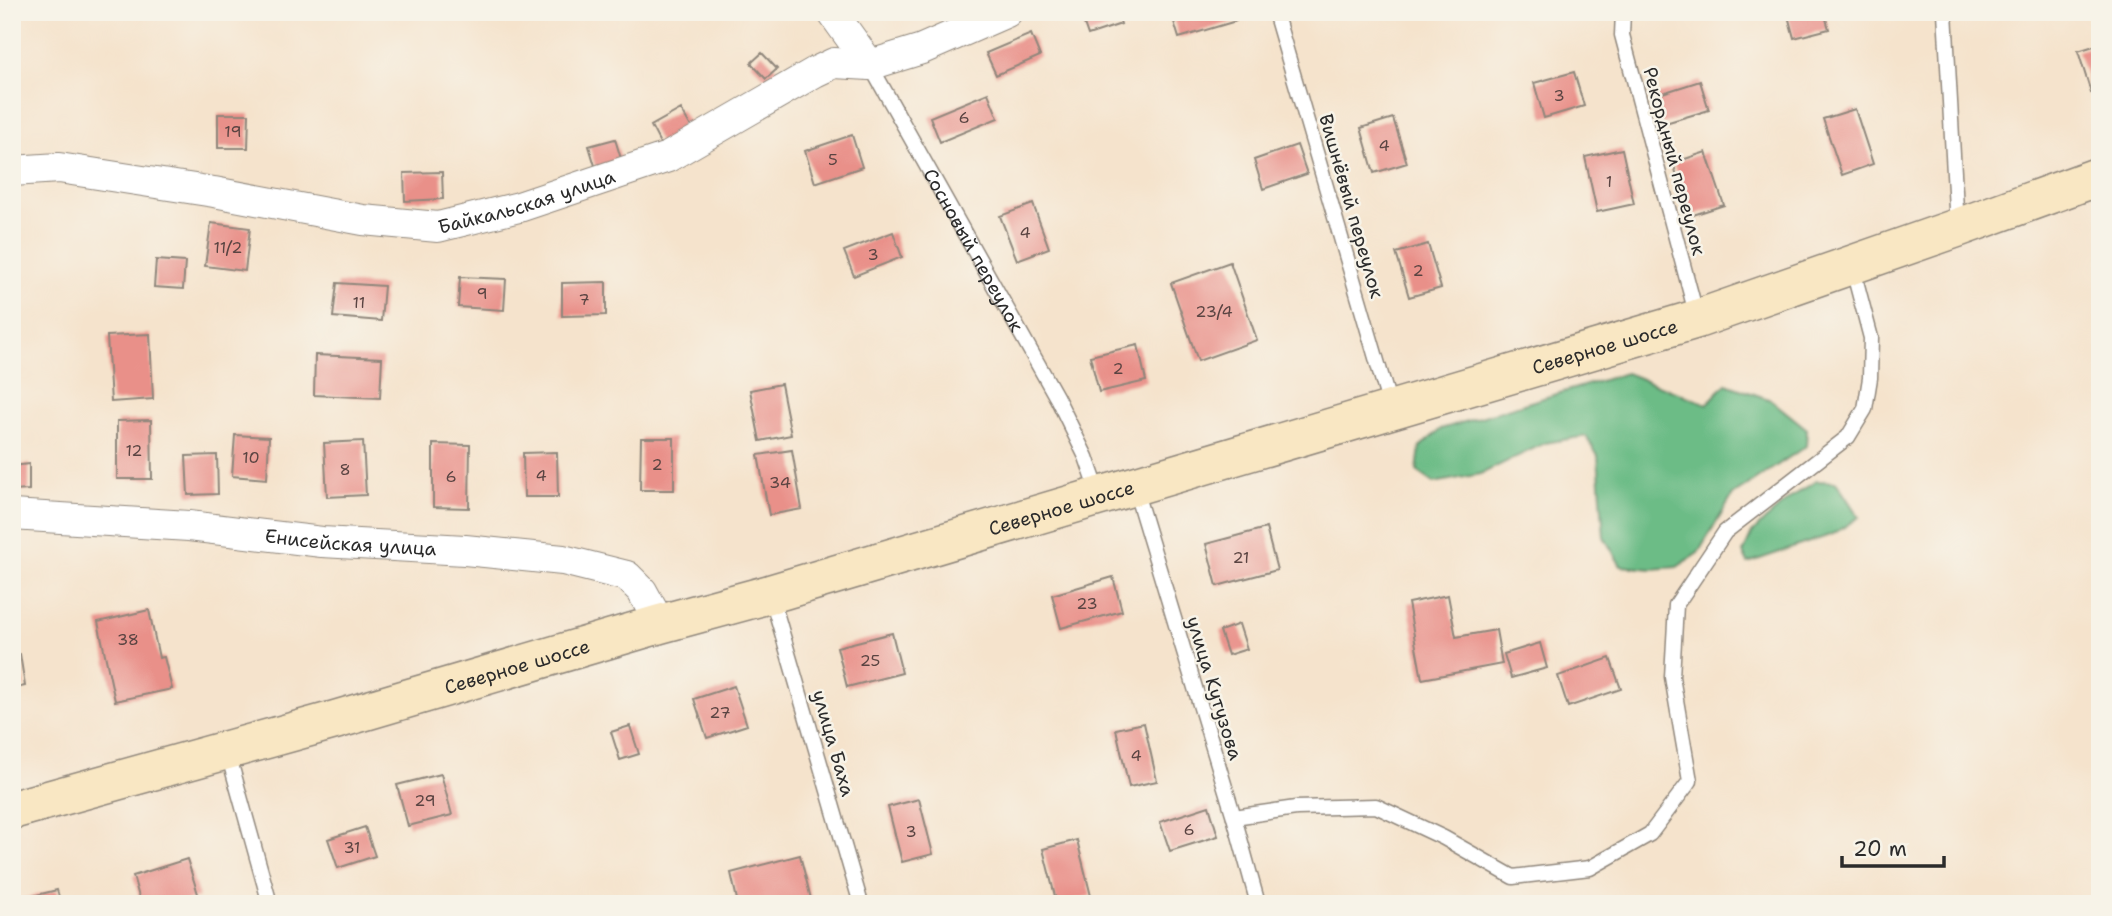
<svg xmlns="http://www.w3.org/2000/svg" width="2112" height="916" viewBox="0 0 2112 916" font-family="'Shantell Sans',sans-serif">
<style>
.forest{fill:#6cbc86;stroke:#4c7458;stroke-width:2}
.building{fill:#e99089}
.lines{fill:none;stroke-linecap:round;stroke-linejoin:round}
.lane-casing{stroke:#90877c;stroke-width:17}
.street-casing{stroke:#90877c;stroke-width:32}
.secondary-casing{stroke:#90877c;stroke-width:41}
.lane{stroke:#fff;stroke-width:14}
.street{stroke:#fff;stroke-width:30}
.secondary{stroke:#f9e7c3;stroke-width:38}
.labels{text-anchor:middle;stroke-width:5;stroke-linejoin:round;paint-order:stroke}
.number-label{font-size:16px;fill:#5a4442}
.street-label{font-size:19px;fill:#2b2b2b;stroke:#f7f3e8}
</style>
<rect width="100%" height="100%" fill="#f7f3e8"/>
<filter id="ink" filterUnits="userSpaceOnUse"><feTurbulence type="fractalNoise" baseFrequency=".0143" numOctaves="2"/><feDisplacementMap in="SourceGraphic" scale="14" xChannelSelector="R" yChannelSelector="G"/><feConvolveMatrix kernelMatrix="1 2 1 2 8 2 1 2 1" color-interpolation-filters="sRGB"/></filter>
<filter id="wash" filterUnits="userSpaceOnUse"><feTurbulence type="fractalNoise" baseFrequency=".00686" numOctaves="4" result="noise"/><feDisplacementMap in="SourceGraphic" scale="28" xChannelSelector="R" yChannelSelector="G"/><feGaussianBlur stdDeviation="1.57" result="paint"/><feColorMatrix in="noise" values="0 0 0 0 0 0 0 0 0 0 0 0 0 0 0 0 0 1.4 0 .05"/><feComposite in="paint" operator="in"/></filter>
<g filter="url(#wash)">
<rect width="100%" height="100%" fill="#f5e3cc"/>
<!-- forest -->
<path class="forest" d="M1626 373 1707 404 1726 384 1771 400 1807 429 1806 446 1733 495 1698 553 1677 567 1652 569 1621 566 1604 537 1598 456 1586 436 1545 443 1481 474 1434 483 1417 471 1420 447 1441 429Z
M1816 481 1836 482 1859 517 1833 534 1748 563 1743 553 1752 533 1765 520 1789 499Z"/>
<g id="blocks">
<!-- building -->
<path class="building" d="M1080 12H1117L1121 24 1088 35Z
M1171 12H1234L1236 21 1179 38Z
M1787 12H1824L1829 29 1794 38Z
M1031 34 1040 56 996 75 986 53Z
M2100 44V91L2091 93 2078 51Z
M762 53 777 69 766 79 751 63Z
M1574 72 1584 106 1544 118 1534 83Z
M1700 81 1709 110 1662 124 1653 96Z
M988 93 998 118 940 142 930 117Z
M681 109 696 136 665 153 651 126Z
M1855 109 1873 164 1842 175 1823 119Z
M218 114H249L248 148H218Z
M1393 118 1407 163 1374 173 1361 128Z
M852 135 862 167 815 183 805 151Z
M615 139 622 162 596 169 589 146Z
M1297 145 1307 174 1263 189 1254 160Z
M1622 149 1634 204 1597 212 1585 157Z
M1706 152 1724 205 1690 216 1673 163Z
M442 172 443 199 405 201 404 173Z
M1033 204 1049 248 1017 260 1000 216Z
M211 223 250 228 245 271 205 266Z
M893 232 902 257 854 276 844 251Z
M1428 244 1441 288 1409 297 1396 253Z
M156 260 185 262 183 289 154 287Z
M1230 262 1257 340 1198 361 1171 283Z
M460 277 506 279 504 310 458 307Z
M606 282V315L562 316V283Z
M337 283 384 286 381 321 333 317Z
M150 334 153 399 111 402 107 336Z
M1138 345 1146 381 1099 392 1090 356Z
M315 355 382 358 380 398 314 395Z
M781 384 791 435 760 441 750 390Z
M151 420 152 479H117V421Z
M235 435 269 437 267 479 232 476Z
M641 438H674V490H640Z
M363 441 366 495 327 497 324 443Z
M433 444 470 445 469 508 433 507Z
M792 450 802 509 769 515 758 455Z
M557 452 558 497H524L523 453Z
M217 455 218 494 188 495 186 456Z
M29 464V490L12 491V466Z
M1266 528 1277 570 1217 586 1206 544Z
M1113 577 1122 611 1061 628 1052 595Z
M1448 595 1456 637 1496 630 1502 664 1422 679 1408 603Z
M149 610 159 658 164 657 172 689 115 701 98 622Z
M1239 624 1247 649 1228 655 1220 631Z
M892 633 902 673 847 687 837 647Z
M1540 643 1547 668 1511 678 1504 654Z
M20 654 25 686 12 689V655Z
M1610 658 1621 689 1568 707 1558 676Z
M734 686 747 725 707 738 694 699Z
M1144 723 1157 781 1129 787 1116 729Z
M630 726 639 754 620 760 611 732Z
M441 774 452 815 408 826 397 785Z
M919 799 933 854 902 862 888 807Z
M1209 806 1218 836 1170 851 1160 822Z
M365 827 375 856 338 868 328 839Z
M1077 840 1091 896 1057 904 1043 849Z
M800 855 811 899 791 904H738L731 873Z
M187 859 199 897 177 904H141L133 876Z
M57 890 61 904H23L21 899Z"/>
</g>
</g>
<g filter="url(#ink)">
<use href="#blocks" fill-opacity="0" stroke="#90877c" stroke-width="2"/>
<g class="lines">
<!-- lane casing -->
<g class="lane-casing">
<g id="lane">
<path d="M1275 12 1391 409"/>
<path d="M1623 12 1622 35 1697 317"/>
<path d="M1945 12 1957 227"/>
<path id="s1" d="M870 65 1057 398 1086 457 1099 494"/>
<path d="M1134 486 1234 817 1258 904"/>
<path d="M771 595 861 904"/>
<path d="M227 750 270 904"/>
<path d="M1234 817 1296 808 1376 806 1444 838 1513 877 1590 868 1650 834 1690 781 1672 677 1676 605 1725 532 1848 437 1865 409 1870 378 1871 338 1852 266"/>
</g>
</g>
<!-- street casing -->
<g class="street-casing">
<g id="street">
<path d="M832 12 870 65"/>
<path id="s2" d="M12 171 59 168 214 192 363 220 438 227 519 207 668 157 815 72 834 63 870 65 922 49 1007 12"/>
<path id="s3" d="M12 515 189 526 322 542 465 550 563 560 627 576 642 591 660 624"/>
</g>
</g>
<!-- secondary casing -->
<g class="secondary-casing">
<g id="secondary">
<path id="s4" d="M12 810 335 720 660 624 770 594 1697 319 1957 228 2100 176"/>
</g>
</g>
<!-- lane -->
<use href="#lane" class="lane"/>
<!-- street -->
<use href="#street" class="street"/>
<!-- secondary -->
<use href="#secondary" class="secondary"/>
</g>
</g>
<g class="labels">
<!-- number labels -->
<g class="number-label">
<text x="1559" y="101">3</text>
<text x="964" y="123">6</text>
<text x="233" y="137">19</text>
<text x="1384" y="151">4</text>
<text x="833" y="165">5</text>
<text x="1609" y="187">1</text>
<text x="1025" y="238">4</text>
<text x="228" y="253">11/2</text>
<text x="873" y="260">3</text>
<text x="1418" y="276">2</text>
<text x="482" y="299">9</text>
<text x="584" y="305">7</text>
<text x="359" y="308">11</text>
<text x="1214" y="317">23/4</text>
<text x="1118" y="374">2</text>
<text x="134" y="456">12</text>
<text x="251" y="463">10</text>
<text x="657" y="470">2</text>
<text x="345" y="475">8</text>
<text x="541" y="481">4</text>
<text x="451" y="482">6</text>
<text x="780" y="488">34</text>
<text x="1241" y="563">21</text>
<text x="1087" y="609">23</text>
<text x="128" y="645">38</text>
<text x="870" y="666">25</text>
<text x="720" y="718">27</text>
<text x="1136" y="761">4</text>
<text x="425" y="806">29</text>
<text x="1189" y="835">6</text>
<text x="911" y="837">3</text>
<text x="352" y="853">31</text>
</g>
<!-- street labels -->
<g class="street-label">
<text transform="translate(1675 161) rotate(75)" y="7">Рекордный переулок</text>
<text dy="7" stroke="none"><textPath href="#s2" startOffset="523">Байкальская улица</textPath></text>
<text transform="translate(1352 206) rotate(74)" y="7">Вишнёвый переулок</text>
<text dy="7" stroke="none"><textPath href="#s1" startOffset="212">Сосновый переулок</textPath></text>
<text dy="7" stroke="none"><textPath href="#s4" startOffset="1659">Северное шоссе</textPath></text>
<text dy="7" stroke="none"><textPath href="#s4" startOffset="1092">Северное шоссе</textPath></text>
<text dy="7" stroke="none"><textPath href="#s3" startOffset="340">Енисейская улица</textPath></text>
<text dy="7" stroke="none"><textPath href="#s4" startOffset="525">Северное шоссе</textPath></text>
<text transform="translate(1215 688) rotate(73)" y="7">улица Кутузова</text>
<text transform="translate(834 743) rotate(74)" y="7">улица Баха</text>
</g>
</g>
<!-- margin -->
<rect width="2112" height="916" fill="none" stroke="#f7f3e8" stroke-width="42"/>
<!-- scale -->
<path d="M1842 856v10h102v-10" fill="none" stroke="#2b2b2b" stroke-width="3.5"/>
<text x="1853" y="856" font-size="21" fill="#2b2b2b" stroke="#f7f3e8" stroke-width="5" paint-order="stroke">20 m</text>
</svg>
